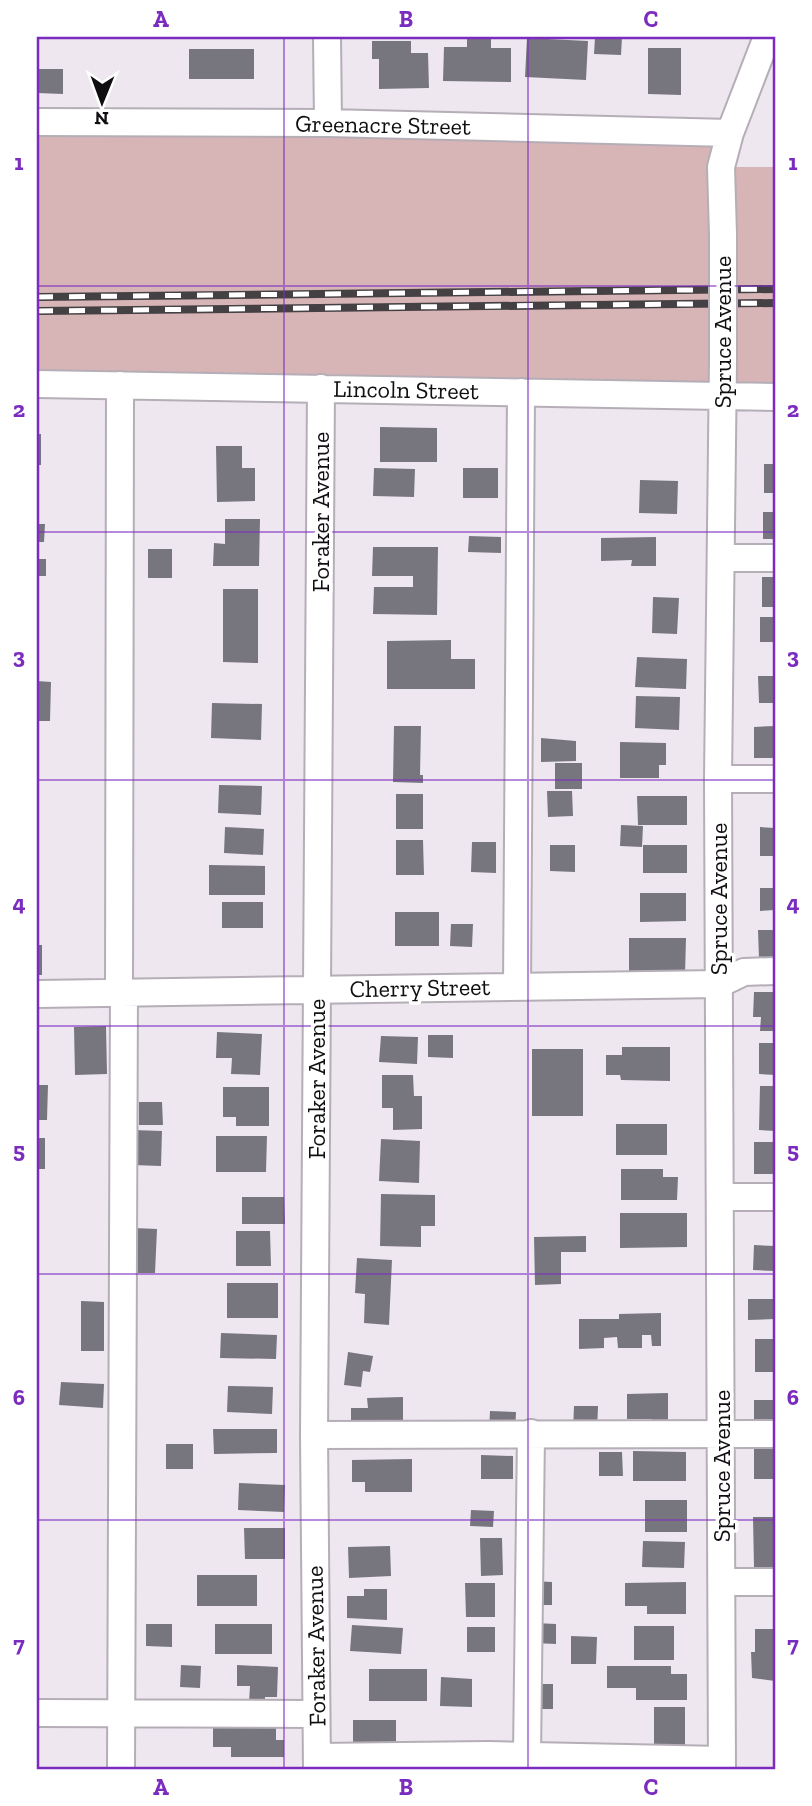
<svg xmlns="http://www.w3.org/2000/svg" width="812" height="1806" viewBox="0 0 812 1806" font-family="'Zilla Slab',serif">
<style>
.green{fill:#d7b4b5}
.building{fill:#77767f}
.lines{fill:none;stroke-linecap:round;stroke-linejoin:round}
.minor-casing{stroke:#b5aeb7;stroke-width:30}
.minor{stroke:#fff;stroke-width:26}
.rail-casing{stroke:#444044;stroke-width:8}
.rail{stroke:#fff;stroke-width:5;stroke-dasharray:16;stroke-linecap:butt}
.minor-bridge-casing{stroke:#b5aeb7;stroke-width:30;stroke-linecap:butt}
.minor-bridge{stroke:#fff;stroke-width:26}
.grid{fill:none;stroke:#7b2cbf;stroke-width:2;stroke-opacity:0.55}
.labels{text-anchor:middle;stroke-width:7;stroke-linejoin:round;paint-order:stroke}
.street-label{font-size:24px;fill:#110e11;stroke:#fff}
.neatline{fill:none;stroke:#7b2cbf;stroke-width:2.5}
.grid-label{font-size:23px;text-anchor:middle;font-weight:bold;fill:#7b2cbf}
</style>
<rect width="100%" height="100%" fill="#eee7f0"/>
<!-- green -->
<path class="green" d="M37 122 729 133 721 167H775V397L37 384Z"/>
<!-- building -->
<path class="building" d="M467 37H491V48H511V82L443 81 444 47H467Z
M595 37H622L621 55 594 54Z
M527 38 588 41 586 80 525 77Z
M372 41H411V53H428L429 88 379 89V59H372Z
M648 48H681V95L648 94Z
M189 49H254V79H189Z
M37 69H63V94L37 93Z
M380 427 437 428V462H380Z
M37 434H41V465H37Z
M216 446H242V468H255V501L217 502Z
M764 464H775V493H764Z
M374 468 415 469 414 497 373 496Z
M463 468H498V498H463Z
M640 480 678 481 677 514 639 513Z
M763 512H775V539H763Z
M225 519H260L259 566H213L214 543 225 544Z
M37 524H45L44 542H37Z
M469 536 501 537V553L468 552Z
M656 537V566H631L632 560 601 561V538Z
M373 547H438L437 615 373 614 374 587H413V576H372Z
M148 549H172V578H148Z
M37 559H46V576H37Z
M762 577H775V607H762Z
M223 589H258V663L223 662Z
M653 597 679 598 677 634 652 633Z
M760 617H775V642H760Z
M451 640V659H475V689H387V641Z
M637 657 687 659 686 689 635 687Z
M758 676H775V703H759Z
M37 681 51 682 50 721H37Z
M636 696 680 697 679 730 635 728Z
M212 703 262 704 261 740 211 738Z
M394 726H421L420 775H423V783L393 782Z
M775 726V758H754V727Z
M541 738 576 741V761L541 762Z
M620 742 666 743V765H659V778H620Z
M555 763H582V789H555Z
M219 785 262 786 261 815 218 813Z
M547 791H572L573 816 548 817Z
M396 794H423V829H396Z
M637 796H687V825H638Z
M621 825 643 826 642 847 620 846Z
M225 827 264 829 263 855 224 853Z
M760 827 775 828V856H760Z
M396 840H423L424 875H396Z
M472 842H496V873L471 872Z
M550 845H575V872L550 871Z
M643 845H687V873H643Z
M209 865 265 866V895H209Z
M760 888H775V910L760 911Z
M640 893H686V921L640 922Z
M222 902H263V928H222Z
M395 912H439V946H395Z
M451 924H473L472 947 450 946Z
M758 930H775V959H759Z
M629 938H686L685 975 629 974Z
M37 945H42V975H37Z
M754 992H775V1031H760L761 1017H753Z
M106 1026 107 1074 75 1075 74 1027Z
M217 1032 262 1034 260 1075 231 1074 232 1058H216Z
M428 1035H453V1058L428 1057Z
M381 1036 418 1037 417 1064 379 1062Z
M759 1043H775V1075L759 1074Z
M622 1047H670V1081L621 1080 620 1075H606V1055H622Z
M532 1049H583V1116H532Z
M382 1075H413L414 1096H422V1129L393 1130V1108H382Z
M37 1085H48L47 1120H37Z
M760 1086H775V1131L759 1130Z
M223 1087H269V1126H236V1117H223Z
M139 1102H162L163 1125H139Z
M616 1124H667V1155H616Z
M133 1130 162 1131 161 1166 132 1165Z
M216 1136H267L266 1172H216Z
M37 1138H45V1169H37Z
M381 1139 420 1141 419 1183 379 1181Z
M754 1142H775V1174H754Z
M621 1169H663V1177H678L677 1200H621Z
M381 1194 435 1195V1226H421V1247L380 1246Z
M242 1197H284L285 1224H242Z
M620 1213H687V1247L620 1248Z
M134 1228 157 1229 155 1273H133Z
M236 1231H270L271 1266H236Z
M586 1236V1252H561V1284L535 1285 534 1237Z
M754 1245 775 1246V1271L753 1270Z
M357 1258 392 1260 389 1325 364 1323 365 1294 355 1293Z
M227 1283H278V1318H227Z
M748 1299H775V1319L748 1320Z
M81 1301 104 1302V1351H81Z
M661 1313V1346H652L651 1335H642V1348H618L617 1337 604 1338V1348L579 1349V1319H619V1314Z
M221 1333 277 1335 276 1359 220 1358Z
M755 1339H775V1372H755Z
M348 1352 373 1356 370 1372 363 1371 361 1387 344 1385Z
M61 1382 104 1384 103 1408 59 1405Z
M228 1386 273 1387 272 1414 227 1412Z
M668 1393V1426H652V1419H627V1394Z
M403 1397V1427L351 1432V1408H368L367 1398Z
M754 1400H775V1428H754Z
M574 1406H598L597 1432 573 1431Z
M490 1411 516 1412 515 1433H489Z
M213 1429H277V1453L214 1454Z
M166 1444H193V1469H166Z
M754 1448H775V1479H754Z
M633 1451 686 1452V1481H633Z
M599 1452H622L623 1476H599Z
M481 1455 513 1456V1479H481Z
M412 1459V1492H365V1482H352V1460Z
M239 1483 285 1485 284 1512 238 1510Z
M645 1500H687V1532H645Z
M471 1510 494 1511 493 1527 470 1526Z
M753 1517H775V1567H754Z
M244 1528H285V1559H245Z
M480 1538H502L503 1575 481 1576Z
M643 1541 685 1542 684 1568 642 1567Z
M390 1546 391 1576 349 1578 348 1547Z
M197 1575H257V1606H197Z
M533 1581 552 1582V1605H533Z
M686 1582V1614H647V1606H625V1583Z
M465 1583H495V1617H466Z
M364 1589H387V1620L347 1618V1596H364Z
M535 1623 556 1624V1644L534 1643Z
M146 1624H172V1647L146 1646Z
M215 1624H272V1654H215Z
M352 1625 403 1628 401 1654 350 1651Z
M634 1626H674V1660H634Z
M467 1627H495V1652H467Z
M755 1629H775V1681L752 1678 751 1652H755Z
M571 1636 597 1637 596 1664H571Z
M181 1665 201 1666 200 1688 180 1687Z
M237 1665 278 1667 277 1697H265V1702H249L250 1686H237Z
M607 1666H671V1674H687V1700H636V1688H607Z
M369 1669H427V1701H369Z
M441 1677 472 1679V1707L440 1706Z
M530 1684H553V1709H530Z
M654 1707H685V1747L654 1753Z
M353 1720H396V1753H353Z
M213 1724 276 1728V1740H284V1757H231V1747H213Z"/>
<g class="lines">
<!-- minor casing -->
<g class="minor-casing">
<path id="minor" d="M327 37 328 123
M37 122 328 123 730 133
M723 235 721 167 730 133 767 37
M37 384 775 397
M721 558H775
M718 779H775
M517 987 521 392
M119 992 120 385
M37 994 719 984 744 972 775 971
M722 1197H775
M314 1435 775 1434
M722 1582H775
M37 1713 316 1714
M527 1755 531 1433
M317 1757 488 1755 722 1760
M121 1769 124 992
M317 1769 314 1435 321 388
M722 1769 718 779 723 360"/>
</g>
<!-- minor -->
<use href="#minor" class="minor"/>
<!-- rail casing -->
<g class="rail-casing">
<path id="rail" d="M37 297 775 289
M37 311 775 303"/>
</g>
<!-- rail -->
<use href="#rail" class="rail"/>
<!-- minor-bridge casing -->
<g class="minor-bridge-casing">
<path id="minor-bridge" d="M723 235V360"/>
</g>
<!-- minor-bridge -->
<use href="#minor-bridge" class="minor-bridge"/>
</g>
<!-- grid -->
<path class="grid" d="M284 37V1769M528 37V1769M37 286H775M37 532H775M37 780H775M37 1026H775M37 1274H775M37 1520H775"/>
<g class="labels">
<!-- street labels -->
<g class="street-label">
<text transform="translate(383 125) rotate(1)" y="8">Greenacre Street</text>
<text transform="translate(723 332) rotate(-90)" y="8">Spruce Avenue</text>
<text transform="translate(406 390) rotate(1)" y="8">Lincoln Street</text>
<text transform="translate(321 512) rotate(-90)" y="8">Foraker Avenue</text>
<text transform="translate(719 899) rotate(-90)" y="8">Spruce Avenue</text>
<text transform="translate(420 988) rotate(-1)" y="8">Cherry Street</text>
<text transform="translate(317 1079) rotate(-90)" y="8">Foraker Avenue</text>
<text transform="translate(722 1466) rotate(-90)" y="8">Spruce Avenue</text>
<text transform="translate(316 1646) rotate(-91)" y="8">Foraker Avenue</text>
</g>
</g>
<!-- border -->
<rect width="812" height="1806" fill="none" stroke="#ffffff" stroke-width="77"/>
<!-- north arrow -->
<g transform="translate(102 102) rotate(181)" stroke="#ffffff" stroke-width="5" paint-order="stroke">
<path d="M0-5L12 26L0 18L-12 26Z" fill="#110e11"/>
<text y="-10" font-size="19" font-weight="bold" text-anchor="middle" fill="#110e11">N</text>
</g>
<rect x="38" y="38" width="736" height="1730" class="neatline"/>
<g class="grid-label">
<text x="161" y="27">A</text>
<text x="406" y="27">B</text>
<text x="651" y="27">C</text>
<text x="19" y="170">1</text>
<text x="793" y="170">1</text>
<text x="19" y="417">2</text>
<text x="793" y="417">2</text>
<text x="19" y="664">3</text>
<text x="793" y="664">3</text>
<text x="19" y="911">4</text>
<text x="793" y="911">4</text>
<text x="19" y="1158">5</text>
<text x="793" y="1158">5</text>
<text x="19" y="1405">6</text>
<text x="793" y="1405">6</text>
<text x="19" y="1652">7</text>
<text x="793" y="1652">7</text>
<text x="161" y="1795">A</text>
<text x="406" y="1795">B</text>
<text x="651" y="1795">C</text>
</g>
</svg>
